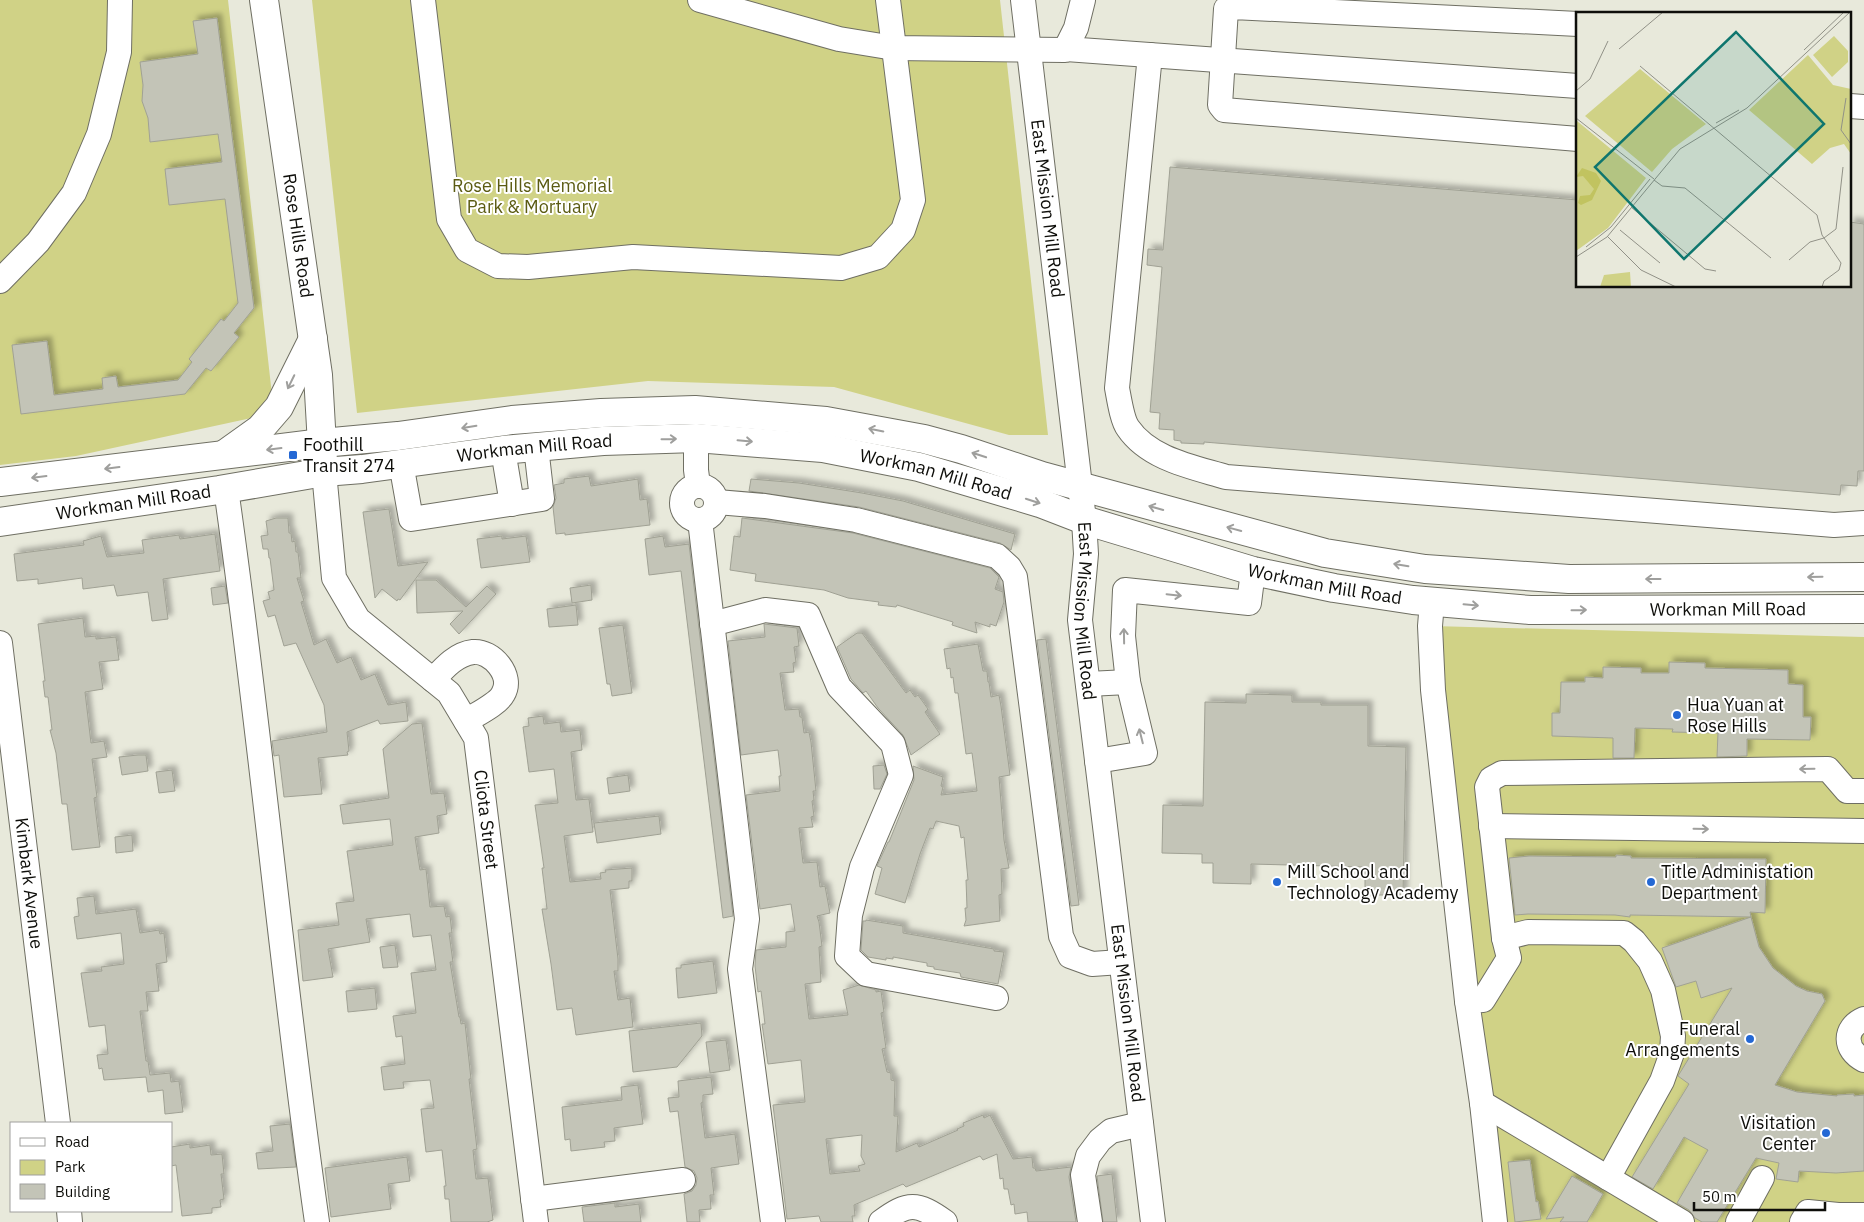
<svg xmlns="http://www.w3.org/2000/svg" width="1864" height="1222" viewBox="0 0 1864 1222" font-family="'IBM Plex Sans',sans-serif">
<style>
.green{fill:#d0d286}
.building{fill:#c3c4b7;stroke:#a0a194;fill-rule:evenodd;filter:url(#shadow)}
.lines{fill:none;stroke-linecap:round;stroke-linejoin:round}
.minor-casing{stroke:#6f6f63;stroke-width:26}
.major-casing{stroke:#6f6f63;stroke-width:30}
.minor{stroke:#fff;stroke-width:24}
.major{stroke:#fff;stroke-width:28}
.oneway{stroke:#9f9f9d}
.poi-dot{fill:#2468d4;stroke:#fff;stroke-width:2}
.labels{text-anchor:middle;stroke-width:4;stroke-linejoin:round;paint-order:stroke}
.park-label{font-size:18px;fill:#5b5b12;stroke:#fff}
.street-label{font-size:18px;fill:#0e0e0a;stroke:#fff}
.poi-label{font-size:18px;fill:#0e0e0a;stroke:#fff;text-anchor:start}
.inset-road{fill:none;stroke:#919187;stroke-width:1}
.view{fill:#0f766e;fill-opacity:0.15;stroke:#0f766e;stroke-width:2.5}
.inset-edge{fill:none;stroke:#0e0e0a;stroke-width:2.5}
</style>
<defs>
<filter id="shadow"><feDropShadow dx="4.5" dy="-4.5" stdDeviation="2.5" flood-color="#0004"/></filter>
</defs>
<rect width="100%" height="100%" fill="#e8e9db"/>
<!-- green -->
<path class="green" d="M0 0H228L274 413 76 456 0 465Z
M312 0H1000L1048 435H1009L834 387 648 381 357 413Z
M1432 626 1864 637V1222H1489Z"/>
<!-- building -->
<path class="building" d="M217 18 254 308 234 333 239 337 211 371 206 368 185 394 21 414 12 345 47 341 54 395 103 389 102 378 116 376 118 387 178 380 192 362 189 359 221 319 224 321 238 303 225 199 169 205 165 169 222 162 218 134 150 142 148 118 142 101 143 85 140 62 198 54 193 21Z
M1170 167 1578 200V286H1850V222L1864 224V471H1858L1857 486 1841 485 1840 495 1204 442V444L1181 443V441L1174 440V430L1159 429 1160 413 1150 412 1162 267 1147 265 1148 249 1163 250Z
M589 476 591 486 638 479 640 500 647 499 650 525 565 535V533L556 534 553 507 556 498 554 485 564 483V479Z
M751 479 799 483 862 493 903 501 1015 534 1011 550 1000 543 859 507 749 491Z
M389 509 398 566 428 562 400 600 398 599 397 601 382 589 375 598 363 512Z
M276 518H288L289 533H291L292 542 295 541 296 552H298L301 578H297L304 601 301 602 314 645 326 639 337 663 351 657 361 680 375 674 388 705 406 702 408 721 380 724 378 720 347 732 349 751 347 752 348 755 318 758 322 794 284 797 279 755 274 756 272 741 327 732 324 705 296 643 284 646 275 615 268 617 263 601 270 599 268 592 274 590 270 558H269L268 549H263L261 536 268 535 266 521Z
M742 518 853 533 990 568 999 577 995 589 1003 592 1004 602 996 626 990 624V627L975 622 977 633 952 625 953 622 897 605 896 607 878 605 879 602 848 598 824 590 755 581 756 574 730 570 734 536 740 537Z
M215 534 220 571 163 579 168 619 152 621 148 592 117 596 114 585 83 589 82 578 38 584V579L17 581 14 554 84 545 83 541 101 536 107 557 144 553 142 540 179 535 180 539Z
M502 536V539L526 536 530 562 481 568 477 539Z
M663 536 665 547 689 544 733 916 723 918 681 571 649 575 645 539Z
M416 580H436L466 607 487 586 496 594 459 634 450 624 463 611 417 613Z
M591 585 592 600 572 603 570 588Z
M225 586 228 603 213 605 211 588Z
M576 605 578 625 549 627 547 609Z
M83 618 85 637 96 636V639L116 637 119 660 99 662 103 689 85 692 91 743 104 741 107 757 92 759 97 797 94 798 100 847 72 850 67 804H62L56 753 50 730H52L48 697H45L43 681H45L38 624Z
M764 624 797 628 799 646 794 647 796 662 793 663 794 672 780 673 785 710 799 709 800 717H802L804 733 809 732 811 742 816 791H813L814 800 812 801 814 816 811 817 813 827 799 828 803 863 817 862 820 887 825 886 830 913 817 916 819 922 822 946 819 947 821 982 805 984 809 1019 848 1015 843 990 859 985 876 990V992L881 991 884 1012 881 1013 886 1048 882 1049 887 1072 891 1073V1080L895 1081 894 1116H898L896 1152 917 1143 919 1147 958 1130 957 1129 964 1126 963 1123 983 1115 984 1118 990 1115 1013 1159 1032 1157 1033 1168H1035L1036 1171 1071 1167 1069 1177 1076 1222H1028L1027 1212 1015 1214 1014 1204 1011 1205 1008 1189H1004L1003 1178 1000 1179 997 1154 983 1160 980 1156 906 1187 903 1184 854 1205 855 1216H852L853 1222H821L819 1216 787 1219 773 1105 805 1102 801 1060 768 1064 762 1024H765L761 991 758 992 755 966 756 950 786 947V932L795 931 791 904 760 909 746 795 780 791 779 776H781L778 750 741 755 728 641 765 637ZM862 1135 861 1156 865 1164 858 1166 860 1171 830 1174 826 1139Z
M623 625 632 693 612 696 610 684H607L599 628Z
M857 633H862L906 693 910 690 915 697 918 695 928 709 925 712 940 734 911 755 903 735 878 708 866 691 863 693 851 679 837 647Z
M1046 639 1079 905 1071 906 1037 640Z
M978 644 983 671H987L988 682H989L991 697 999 695 1001 706 1010 775 999 777 1004 840 1009 868 1001 869 1002 894 999 895 1000 921 964 926 966 920 965 908H967L966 880H968L964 837 961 838 959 826 936 821 933 829 930 828 920 854 905 903 875 894 882 868 877 866 888 842H889L914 780 913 766 943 777 941 786 943 787 941 795 977 791 972 753 966 754 958 693H955L953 677 951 678 950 668 947 669 944 649Z
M1669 662 1705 663V668L1788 670V684L1803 685V717H1811L1810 740 1747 739V756L1717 757 1718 733 1672 732 1673 729 1635 728 1634 758H1613V738L1552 736V713H1560L1561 682H1585V677L1603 678V667L1641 668V673H1669Z
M1246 694 1292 695V702H1321V705H1368V746L1406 747 1403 895H1365V867L1251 864V884L1213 883V863H1202V854L1162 853 1163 805 1203 806 1205 702 1246 703Z
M543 716 544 724 560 722 561 732 580 730 582 750 571 752 576 800 589 799 593 832 564 836 570 882 601 879 600 873 606 872 605 870 632 868V881H629V888L610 890 618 959V971H614L618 1000 630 998 633 1027 576 1035 572 1008 557 1010 551 964 542 909H547L542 868H544L535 805 558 803 554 769 529 772 523 727 529 726 528 718Z
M422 723 431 794 444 793 447 814 437 816 439 833 415 837 420 870 426 869 430 907 444 906 446 917 450 916 452 933H449L453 962H450L459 1017H460L461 1024 465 1023 471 1079H469L477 1149 473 1150 476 1179 488 1178 493 1220 487 1222H451L449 1199H445L444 1186H446L442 1150 426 1152 421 1109 434 1108 430 1080 403 1082 404 1088 384 1090 381 1067 405 1064 402 1036 396 1037 393 1016 416 1013 411 973 436 970 431 935 413 937 410 914 366 919 370 942 328 949 333 977 303 981 298 930 339 925 336 903 354 901 347 851 393 845 390 819 343 824 340 805 389 798 383 749 412 724Z
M138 755H146L148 771 122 775 119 757Z
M884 765 887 774 880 789H874L873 766Z
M172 770 175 791 159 793 156 772Z
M628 775 630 791 609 794 607 778Z
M659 816 661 834 597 843 594 823Z
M132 835 133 851 116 853 115 837Z
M1616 855 1631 856V858L1766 859 1765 913 1750 912 1751 917 1630 915V917L1615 915 1528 914 1515 915 1509 858 1529 856 1616 857Z
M94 896 96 914 136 909 140 933 159 930 160 934 164 933 167 962 156 964 159 991 146 992 148 1011H140L146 1061H148L150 1075 170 1073 171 1082 179 1081 183 1112 165 1114 163 1090 148 1092 146 1077 104 1080 102 1068 99 1069 97 1055 108 1054 105 1025 89 1027 81 973 102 971 101 967 124 964 121 933 77 939 74 917 79 916 77 898Z
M1751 917 1759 947 1773 968 1796 986 1807 991 1822 994 1825 1001 1775 1085 1797 1092 1837 1096V1095L1854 1094V1096L1864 1095V1171L1836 1173 1799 1171 1798 1182 1776 1179 1779 1163 1756 1158 1717 1222H1702L1695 1218 1689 1210 1677 1203 1708 1150 1684 1137 1653 1189 1632 1177 1689 1084 1678 1076 1732 988 1701 998 1696 981 1676 987 1662 948Z
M866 920 903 926V933L994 949V951L1004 952 998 984 961 977 960 973 934 969V967L927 966V963L893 957V959L886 958V960L868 957 861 950 863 921H866Z
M395 945 398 967 383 968 380 947Z
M713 961 717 993 678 998 676 968H681V965Z
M375 988 377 1009 348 1012 346 991Z
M701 1023 702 1036 677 1067 633 1072 629 1031Z
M726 1040 730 1070 710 1073 706 1042Z
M711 1077 713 1094 703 1095V1102L701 1103 705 1138 735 1134 739 1164 711 1168 714 1195H710L711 1209 699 1210 700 1222H687L684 1194 692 1191 696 1185 697 1178 694 1171 685 1167 678 1111 670 1112 668 1098 679 1097 678 1081Z
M638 1085 643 1124 614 1128 615 1141 604 1142 605 1147 571 1151 570 1139 565 1140 562 1107 622 1100 621 1087Z
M290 1124 296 1167 258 1169 256 1153 273 1151 270 1126Z
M190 1144V1148L210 1145 211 1155 222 1154 224 1174H221L224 1199 220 1200 221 1207 212 1208V1213L182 1216 176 1165 171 1166V1147Z
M407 1157 410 1181 388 1184 391 1209 331 1217 325 1168Z
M1530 1160 1536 1202 1538 1201 1541 1219 1515 1222 1508 1162Z
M1112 1174 1117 1222H1103L1097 1176Z
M1572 1176 1603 1194 1587 1222H1560L1564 1217 1546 1219Z
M615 1203V1207L639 1204 641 1222H584L582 1207Z"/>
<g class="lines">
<!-- minor casing -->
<g class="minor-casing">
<g id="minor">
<path d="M423 0 449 219 467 250 498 266 528 267 633 257 841 268 878 257 903 230 913 200 888 0"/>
<path d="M700 0 839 39 894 48 1065 50 1076 28 1083 0"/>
<path id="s1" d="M1023 0 1084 520 1086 554 1080 620 1153 1222"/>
<path d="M1578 24 1233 7 1226 9 1220 105 1224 110 1578 139"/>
<path d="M1066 49 1578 86"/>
<path d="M1150 55 1117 388C1119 398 1122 420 1128 428 1149 459 1193 467 1226 477L1834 525 1864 523"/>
<path d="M1850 106 1864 107"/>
<path d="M0 281 38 242 74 193 99 134 119 52 120 0"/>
<path d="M696 438V470L698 485"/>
<path d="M503 450 512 504"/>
<path d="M401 463 411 519 542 499 536 447"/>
<path id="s2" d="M324 472 334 578 358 619 449 693 476 738 536 1222"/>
<circle cx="699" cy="503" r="17"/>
<path d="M226 489C261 733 282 978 317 1222"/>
<path d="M717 502 765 506 856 520 997 556 1009 567 1015 577 1061 936 1070 956 1092 964 1121 962"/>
<path d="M700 520 747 919 740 969 773 1222"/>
<path d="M1432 602 1430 626 1433 690 1467 1001"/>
<path d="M712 624 765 610 808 615 839 687 893 744 901 775 862 867 850 915 847 956 866 974 996 998"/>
<path id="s3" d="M0 643 58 1123"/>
<path d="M433 680C444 668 456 654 473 652 492 650 514 676 503 694 498 704 475 715 466 721"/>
<path d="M1088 684 1128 682"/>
<path d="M1097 761 1145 753 1128 682 1123 636 1125 590 1249 603 1253 571"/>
<path d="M1491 826 1864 831"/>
<path d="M1504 938 1528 932 1624 933 1634 941 1650 961 1663 990 1673 1036 1672 1053 1662 1081 1608 1178"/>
<path d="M1864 1019C1843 1028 1844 1050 1864 1060"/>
<path d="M1482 1103 1682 1222"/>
<path d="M533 1199 683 1180"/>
<path d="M69 1211 70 1222"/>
<path d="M881 1222C908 1202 917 1202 945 1222"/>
<path d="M1090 1222 1083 1175 1088 1156 1100 1140 1111 1131 1141 1124"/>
<path d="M1495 1222 1482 1103 1467 1001 1483 1000 1509 958 1504 938 1487 787 1491 779 1502 773 1828 769 1847 791H1864"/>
<path d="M1738 1222 1762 1178"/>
<path d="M1802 1222 1808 1212 1838 1215H1864"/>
</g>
</g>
<!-- major casing -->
<g class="major-casing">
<g id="major">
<path id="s4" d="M264 0 318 375 323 462"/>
<path d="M225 454 260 429 279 407 313 339"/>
<path d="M0 482 322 443 398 436 512 420 601 413 695 410 826 421 924 439 961 449 1042 476 1325 553 1425 569 1569 579 1864 577"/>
<path id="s5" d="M0 522 219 490 324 472 362 469 503 450 603 441 696 438 823 448 919 467 1040 503 1084 520 1253 571 1334 588 1413 600 1530 610 1864 609"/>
</g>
</g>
<!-- minor -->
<use href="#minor" class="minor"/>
<!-- major -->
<use href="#major" class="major"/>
</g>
<!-- one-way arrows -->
<defs><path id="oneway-shaft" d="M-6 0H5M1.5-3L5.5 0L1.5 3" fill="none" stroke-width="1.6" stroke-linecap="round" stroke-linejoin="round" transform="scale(1.25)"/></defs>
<g class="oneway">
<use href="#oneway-shaft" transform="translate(291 382) rotate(116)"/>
<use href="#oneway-shaft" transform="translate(469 427) rotate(171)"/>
<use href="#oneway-shaft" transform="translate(876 430) rotate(-169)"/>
<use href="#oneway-shaft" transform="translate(669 439) rotate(-1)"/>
<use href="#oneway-shaft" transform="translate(745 441) rotate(5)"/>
<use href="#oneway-shaft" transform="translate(274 449) rotate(173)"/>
<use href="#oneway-shaft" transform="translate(979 455) rotate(-162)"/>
<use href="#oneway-shaft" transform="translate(112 468) rotate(173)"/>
<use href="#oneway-shaft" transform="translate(39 477) rotate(173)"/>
<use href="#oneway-shaft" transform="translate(1033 501) rotate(18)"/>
<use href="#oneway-shaft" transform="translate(1156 508) rotate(-164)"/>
<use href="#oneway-shaft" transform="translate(1234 529) rotate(-165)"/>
<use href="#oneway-shaft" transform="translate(1401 565) rotate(-171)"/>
<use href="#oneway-shaft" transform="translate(1815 577) rotate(179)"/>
<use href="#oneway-shaft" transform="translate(1653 579) rotate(180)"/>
<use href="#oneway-shaft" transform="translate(1174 595) rotate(6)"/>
<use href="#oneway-shaft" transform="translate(1471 605) rotate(5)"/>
<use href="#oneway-shaft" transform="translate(1579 610) rotate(-1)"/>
<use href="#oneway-shaft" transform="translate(1124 636) rotate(-91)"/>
<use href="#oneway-shaft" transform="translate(1141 736) rotate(-104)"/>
<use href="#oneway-shaft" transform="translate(1807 769) rotate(179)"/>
<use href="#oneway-shaft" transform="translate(1701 829) rotate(1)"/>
</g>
<!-- markers -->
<g class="poi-dot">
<rect x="288" y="450" width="10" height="10" rx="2.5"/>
<circle cx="1677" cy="715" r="5"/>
<circle cx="1277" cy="882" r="5"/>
<circle cx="1651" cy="882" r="5"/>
<circle cx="1750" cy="1039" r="5"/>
<circle cx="1826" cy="1133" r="5"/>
</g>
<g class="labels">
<!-- park labels -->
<g class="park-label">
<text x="532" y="192">Rose Hills Memorial<tspan x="532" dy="21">Park &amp; Mortuary</tspan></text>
</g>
<!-- street labels -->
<g class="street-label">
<text dy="6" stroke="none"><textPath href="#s1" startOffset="210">East Mission Mill Road</textPath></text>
<text dy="6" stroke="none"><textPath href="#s4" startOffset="238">Rose Hills Road</textPath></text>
<text dy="6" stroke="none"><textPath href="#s5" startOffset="540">Workman Mill Road</textPath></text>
<text dy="6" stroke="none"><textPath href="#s5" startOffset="945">Workman Mill Road</textPath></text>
<text dy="6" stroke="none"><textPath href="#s5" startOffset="135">Workman Mill Road</textPath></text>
<text dy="6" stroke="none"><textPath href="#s5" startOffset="1350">Workman Mill Road</textPath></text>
<text dy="6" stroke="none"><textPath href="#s5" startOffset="1755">Workman Mill Road</textPath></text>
<text dy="6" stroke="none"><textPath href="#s1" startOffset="615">East Mission Mill Road</textPath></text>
<text dy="6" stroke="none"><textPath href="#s2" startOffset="406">Cliota Street</textPath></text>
<text dy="6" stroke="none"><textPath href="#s3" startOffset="242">Kimbark Avenue</textPath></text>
<text dy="6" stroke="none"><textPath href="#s1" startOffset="1020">East Mission Mill Road</textPath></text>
</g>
<!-- poi labels -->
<g class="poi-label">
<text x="303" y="451">Foothill<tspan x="303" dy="21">Transit 274</tspan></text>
<text x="1687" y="711">Hua Yuan at<tspan x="1687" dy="21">Rose Hills</tspan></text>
<text x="1287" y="878">Mill School and<tspan x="1287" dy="21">Technology Academy</tspan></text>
<text x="1661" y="878">Title Administation<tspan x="1661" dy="21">Department</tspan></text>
<text x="1740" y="1035" text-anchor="end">Funeral<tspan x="1740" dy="21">Arrangements</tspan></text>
<text x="1816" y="1129" text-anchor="end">Visitation<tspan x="1816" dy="21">Center</tspan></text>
</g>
</g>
<!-- overview -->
<g transform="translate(1576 12)">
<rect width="275" height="275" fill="#e8e9db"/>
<path d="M258 24 272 39V50L256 65 237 43ZM232 43 257 73 275 77V142L268 132 254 136 236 152 173 98ZM64 57 130 112 96 137 76 160 9 104ZM1 109 70 166 32 216 0 239ZM54 260 55 275H24L28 263Z" fill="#d0d286"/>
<path d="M6 156 20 161 25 169 16 188 5 193 2 191 4 184 14 183 18 177 7 164 0 165Z" fill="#c1c360"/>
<path class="inset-road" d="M43 37 87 0M228 38 268 0M64 54 241 203 246 223 265 251 263 258 248 269 246 275M0 79 14 67 32 29M270 86 265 118 275 132M0 106 78 167M140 111 163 98M78 168 86 174 109 176 195 246M55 195 129 257 140 259M44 218 84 251M31 224 65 258 100 275M10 235 35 215 74 167M0 245 31 225 104 137 171 96 274 0M213 248 234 230 248 226 260 217 267 155"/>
<path class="view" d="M160 20 248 112 108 247 19 155Z"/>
<rect width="275" height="275" class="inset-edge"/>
</g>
<!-- legend -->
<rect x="10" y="1122" width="162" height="90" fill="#ffffff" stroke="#9f9f9d"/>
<rect x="20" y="1138" width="25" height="8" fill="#ffffff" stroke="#9f9f9d"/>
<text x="55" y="1147" font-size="15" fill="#0e0e0a">Road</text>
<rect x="20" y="1160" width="25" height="15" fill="#d0d286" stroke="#9f9f9d"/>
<text x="55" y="1172" font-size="15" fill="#0e0e0a">Park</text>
<rect x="20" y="1184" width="25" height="15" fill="#c3c4b7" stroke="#9f9f9d"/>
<text x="55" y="1197" font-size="15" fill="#0e0e0a">Building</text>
<!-- scale -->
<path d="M1694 1202v8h131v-8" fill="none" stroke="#0e0e0a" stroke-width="2.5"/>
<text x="1702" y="1202" font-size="15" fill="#0e0e0a" stroke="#ffffff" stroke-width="4" paint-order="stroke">50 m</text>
</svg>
